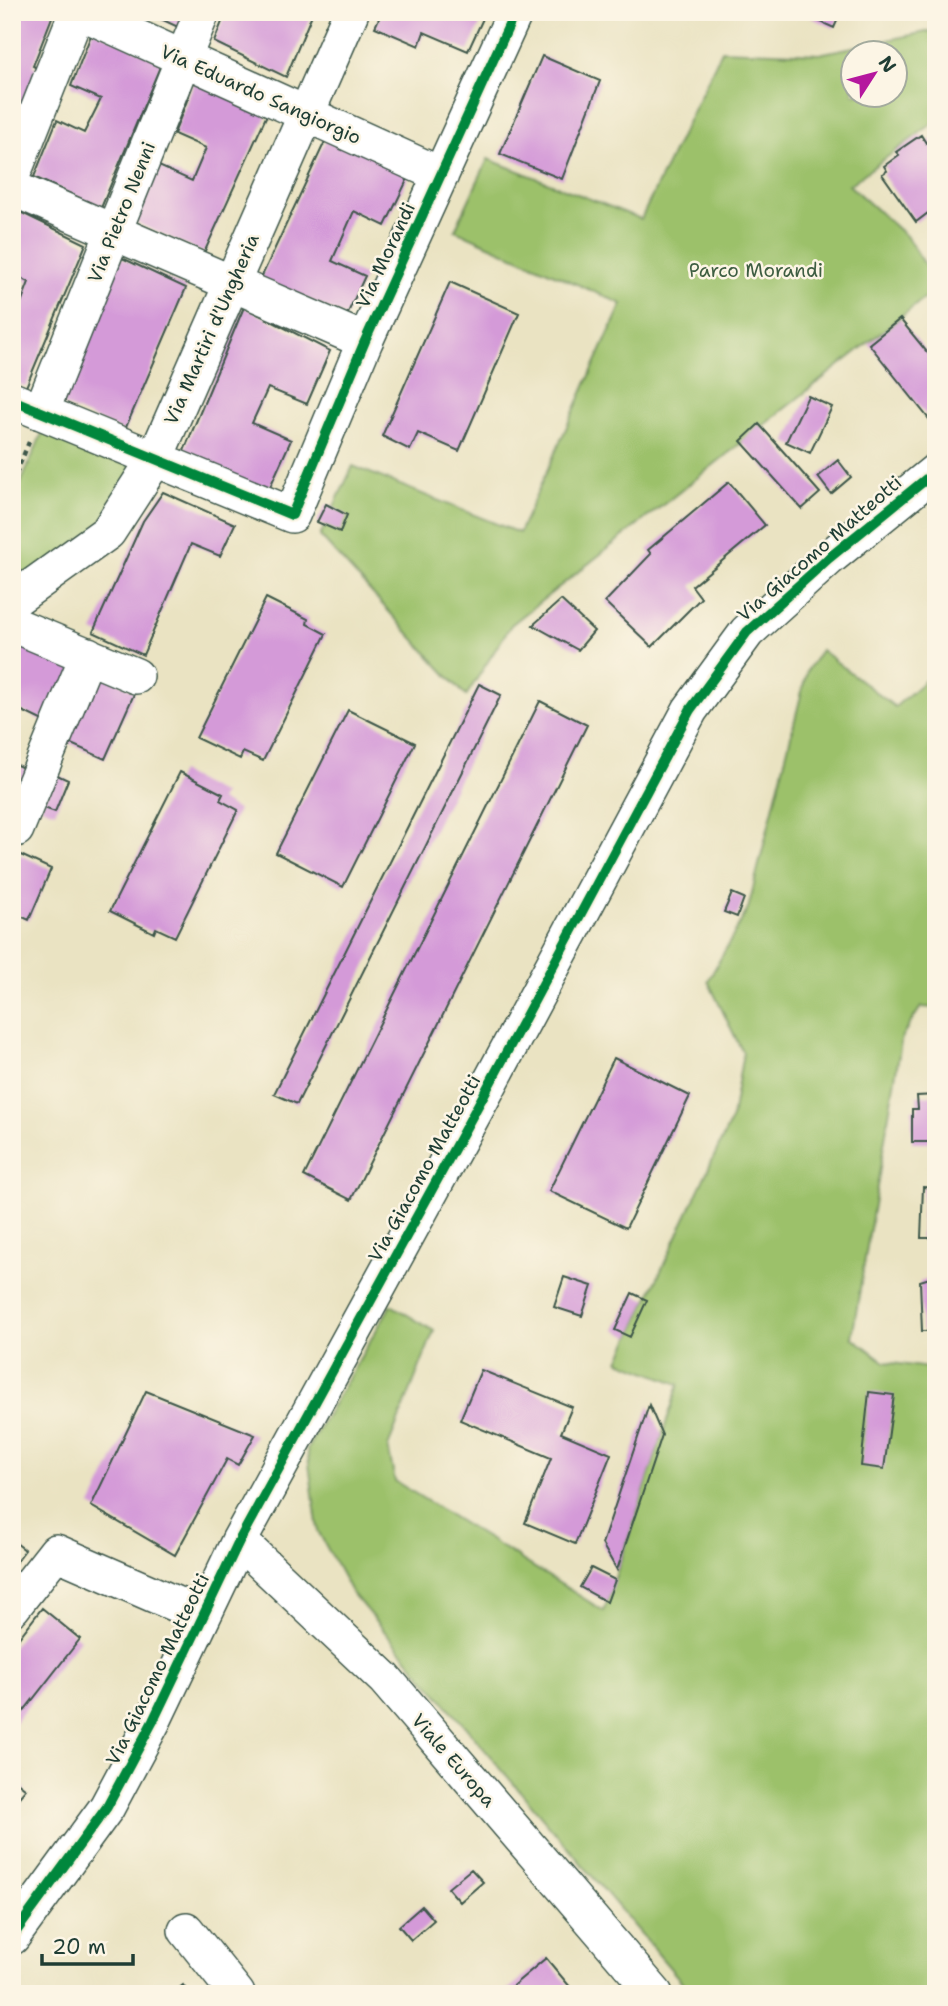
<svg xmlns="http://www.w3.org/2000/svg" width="948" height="2006" viewBox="0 0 948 2006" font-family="'Shantell Sans',sans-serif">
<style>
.green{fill:#9cc16b;stroke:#5e7f50;stroke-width:2;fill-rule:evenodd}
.building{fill:#d49ad8}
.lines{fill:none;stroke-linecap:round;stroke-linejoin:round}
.minor-casing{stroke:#3d5649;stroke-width:38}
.path{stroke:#3d5649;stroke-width:4.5;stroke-dasharray:5 5;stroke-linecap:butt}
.minor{stroke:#fff;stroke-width:35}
.cycleway-casing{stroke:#fcf5e5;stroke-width:15}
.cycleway{stroke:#00873e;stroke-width:10}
.labels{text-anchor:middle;stroke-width:5;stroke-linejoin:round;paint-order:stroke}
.street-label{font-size:19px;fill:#1f3d34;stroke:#fcf5e5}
.park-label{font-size:19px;fill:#3e5e42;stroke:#fcf5e5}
</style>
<rect width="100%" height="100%" fill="#fcf5e5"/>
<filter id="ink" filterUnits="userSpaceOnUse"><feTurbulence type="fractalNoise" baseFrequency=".0143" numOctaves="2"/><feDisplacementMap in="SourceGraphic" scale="14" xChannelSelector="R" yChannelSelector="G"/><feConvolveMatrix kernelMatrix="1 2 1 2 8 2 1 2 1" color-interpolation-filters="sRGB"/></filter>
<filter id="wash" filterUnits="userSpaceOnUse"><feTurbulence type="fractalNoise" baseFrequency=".00686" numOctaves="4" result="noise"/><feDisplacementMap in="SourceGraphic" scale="28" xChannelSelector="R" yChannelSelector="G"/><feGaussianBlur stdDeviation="1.57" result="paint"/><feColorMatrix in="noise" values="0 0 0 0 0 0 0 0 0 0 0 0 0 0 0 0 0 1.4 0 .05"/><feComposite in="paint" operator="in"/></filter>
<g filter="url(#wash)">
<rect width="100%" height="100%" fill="#eae3c2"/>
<!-- green -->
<path class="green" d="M936 30V121L849 185 906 236 936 281V289L511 625 466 696 320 536 353 466 519 533 622 304 455 230 488 159 641 219 722 50 819 54ZM853 52H895V94H853Z
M45 426 137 465 100 525 12 591V504Z
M821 650 895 707 936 671V1008L921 1007 902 1036 852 1337 885 1362 936 1369V1994H692L351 1592 318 1531 307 1449 391 1305 434 1331 388 1447 395 1481 604 1611 679 1384 619 1361 732 1118 743 1053 708 981 748 909 807 671Z"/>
<g id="blocks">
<!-- building -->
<path class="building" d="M12 12H54L33 66 37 68 12 130Z
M146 12H187L180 28Z
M226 12H313L286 77 214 42Z
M382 12H486L468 51 424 32 419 46 375 27Z
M799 12H841L834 28Z
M93 30 162 62 101 208 34 177 57 120 84 133 101 99 71 86Z
M542 56 600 81 562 179 500 154Z
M197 75 270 108 204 253 135 222 159 166 192 181 206 148 174 134Z
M328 135 411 172 385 226 354 211 332 261 365 276 346 317 261 278Z
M921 135 926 143 932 139 936 144V224L928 213 916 222 882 174 887 171 884 166 899 155 896 152Z
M20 212 86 244 26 387 12 381V315L16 316 29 282 12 274V230Z
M120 257 186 288 124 432 59 403Z
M450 282 519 313 459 451 418 433 410 450 382 436Z
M244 307 330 351 307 404 268 388 252 423 291 440 266 496 181 458Z
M900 319 936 363V413L929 419 869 344Z
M808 396 832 407 810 453 786 442Z
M759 424 820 493 802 509 741 441Z
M838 460 851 477 831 494 818 477Z
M729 482 765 525 692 586 701 598 652 647 605 602 651 554 648 550Z
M163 492 235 524 220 556 191 544 143 655 93 632 143 521Z
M326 504 347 515 340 532 317 522Z
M266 598 308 619 307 624 326 634 263 761 243 752 240 759 196 738Z
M561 600 594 631 578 650 533 625Z
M12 635 77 664 49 724 12 706Z
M95 669 135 692 105 759 62 740Z
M479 684 501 695 297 1104 274 1094Z
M540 701 587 725 351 1200 304 1176Z
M348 710 415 743 343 887 276 853Z
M12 763 28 770 12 809Z
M180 772 223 794 220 800 238 810 175 937 156 928 154 933 110 911Z
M55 774 68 780 55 812 41 807Z
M12 851 51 869 29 920 12 912Z
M732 893 744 898 737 917 724 912Z
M614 1058 690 1096 626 1228 549 1191Z
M936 1095V1142H912V1109H918L917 1096Z
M923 1187 936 1188V1243H931V1238H921Z
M936 1276V1331H922L920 1281Z
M564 1277 592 1286 582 1316 554 1307Z
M632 1293 647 1300 630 1337 615 1330Z
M481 1370 572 1407 561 1433 611 1454 575 1544 525 1523 551 1458 460 1420Z
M146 1391 255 1435 238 1465 227 1459 175 1555 91 1506Z
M869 1392 894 1395 884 1469 861 1466Z
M649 1405 662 1435 617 1570 602 1544Z
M12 1540 25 1550 12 1567Z
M591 1568 615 1580 607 1602 580 1587Z
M42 1608 80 1639 12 1726V1647Z
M12 1778 26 1789 15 1802 12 1799Z
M471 1869 483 1882 460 1902 448 1888Z
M422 1906 434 1920 411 1940 399 1926Z
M546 1958 576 1994H503Z
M183 1985 189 1994H172Z"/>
</g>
</g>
<g filter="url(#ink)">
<use href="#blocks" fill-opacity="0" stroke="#3d5649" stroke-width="2"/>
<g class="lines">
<!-- minor casing -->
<g class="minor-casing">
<path id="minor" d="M81 12 441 175
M12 176 77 12
M12 188 365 341
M12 400 292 515 365 341 515 12
M41 412 202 12
M12 601 108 532 154 461 351 12
M12 624 136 676
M12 827 16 829 88 655
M239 1541 385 1679 655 1994
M12 1608 56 1552 203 1616
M186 1930 237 1994
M12 1937 107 1807 153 1721 239 1541 482 1098 690 710 747 632 829 558 936 471"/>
</g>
<!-- path -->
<path class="path" d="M12 483 29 442"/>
<!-- minor -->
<use href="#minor" class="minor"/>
<!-- cycleway casing -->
<g class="cycleway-casing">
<path id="cycleway" d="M12 400 292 515 365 341 515 12
M12 1937 107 1807 153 1721 239 1541 482 1098 690 710 747 632 829 558 936 471"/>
</g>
<!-- cycleway -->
<use href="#cycleway" class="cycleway"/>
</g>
</g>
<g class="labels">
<!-- street labels -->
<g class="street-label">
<text transform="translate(261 94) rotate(24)" y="7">Via Eduardo Sangiorgio</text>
<text transform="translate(121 212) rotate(-68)" y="7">Via Pietro Nenni</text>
<text transform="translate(385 255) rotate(-65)" y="7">Via Morandi</text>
<text transform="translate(211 329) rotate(-66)" y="7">Via Martiri d'Ungheria</text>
<text transform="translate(819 548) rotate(-41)" y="7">Via Giacomo Matteotti</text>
<text transform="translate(424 1168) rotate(-61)" y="7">Via Giacomo Matteotti</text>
<text transform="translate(157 1669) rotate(-64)" y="7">Via Giacomo Matteotti</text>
<text transform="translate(454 1760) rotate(49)" y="7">Viale Europa</text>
</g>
<!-- park labels -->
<g class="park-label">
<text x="756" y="277">Parco Morandi</text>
</g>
</g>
<!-- margin -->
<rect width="948" height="2006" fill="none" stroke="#fcf5e5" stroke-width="42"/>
<!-- north arrow -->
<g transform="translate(874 74) rotate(54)"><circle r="33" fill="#fcf5e5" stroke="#a4ab9e" stroke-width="2"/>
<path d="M0-5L12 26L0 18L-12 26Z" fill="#b5179e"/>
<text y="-10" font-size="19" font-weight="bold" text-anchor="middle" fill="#1f3d34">N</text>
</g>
<!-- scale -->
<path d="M42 1954v10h91v-10" fill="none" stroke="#1f3d34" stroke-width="3.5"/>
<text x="52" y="1954" font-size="21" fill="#1f3d34" stroke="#fcf5e5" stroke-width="5" paint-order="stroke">20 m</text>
</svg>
